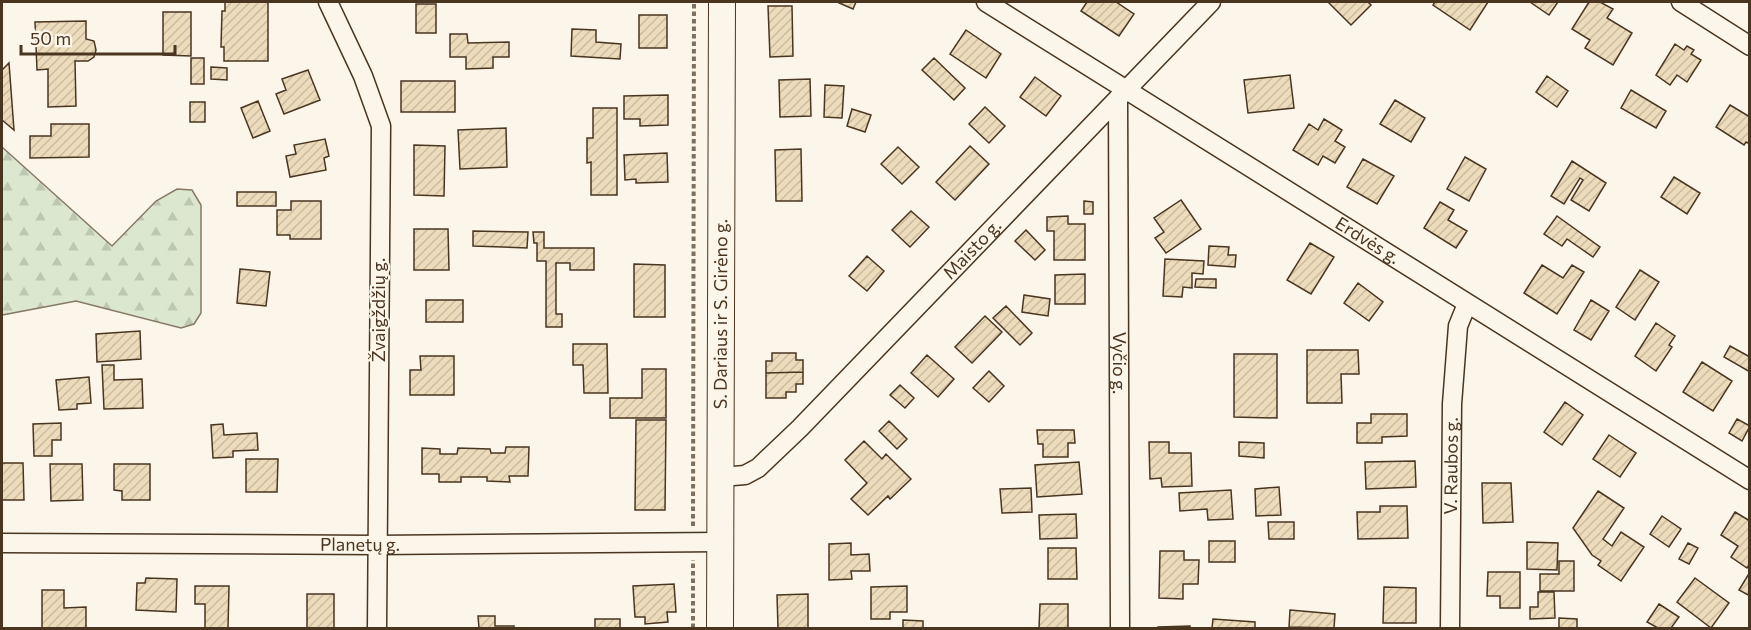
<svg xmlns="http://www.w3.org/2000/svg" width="1751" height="630" viewBox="0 0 1751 630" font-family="Commissioner,sans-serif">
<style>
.forest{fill:url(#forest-firs);stroke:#887966;stroke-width:1.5}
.building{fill:url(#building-hatch);stroke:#4a3520;stroke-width:1.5}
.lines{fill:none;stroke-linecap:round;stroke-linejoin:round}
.street-casing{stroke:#4a3520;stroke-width:21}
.secondary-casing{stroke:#4a3520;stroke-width:28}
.path{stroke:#7f6f5c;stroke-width:4;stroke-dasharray:4.5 3;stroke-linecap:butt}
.street{stroke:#fbf6e9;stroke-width:18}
.secondary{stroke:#fbf6e9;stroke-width:26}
.labels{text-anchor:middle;stroke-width:4.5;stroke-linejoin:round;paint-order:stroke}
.street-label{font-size:18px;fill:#4a3520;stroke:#fbf6e9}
</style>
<defs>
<pattern id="forest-firs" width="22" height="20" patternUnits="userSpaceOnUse" patternTransform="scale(1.5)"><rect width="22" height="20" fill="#dce7d0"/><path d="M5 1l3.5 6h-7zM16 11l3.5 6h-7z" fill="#bec7b2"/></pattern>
<pattern id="building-hatch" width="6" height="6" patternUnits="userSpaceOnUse" patternTransform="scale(1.5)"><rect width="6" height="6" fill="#ecdcbc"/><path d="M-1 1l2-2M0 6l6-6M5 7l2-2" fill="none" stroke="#ccbda1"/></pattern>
</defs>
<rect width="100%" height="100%" fill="#fbf6e9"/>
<!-- forest -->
<path class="forest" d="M2 147 112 246 156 201 177 189 192 190 201 205V313L194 324 181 328 76 301 2 315Z"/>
<!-- building -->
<path class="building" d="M225 2H268V61H224V47H221L222 11H225Z
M837 2H856L853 9Z
M1087 2H1116L1134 14 1119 36 1081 11Z
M1328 2H1368L1371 5 1351 25Z
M1435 2H1488L1470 30 1433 5Z
M1530 2H1558L1549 15Z
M1589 2H1600L1613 9 1607 18 1632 33 1613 65 1585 48 1590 40 1572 29Z
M416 4H436V33H416Z
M768 6H792L793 56 770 57Z
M163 12H191V56L163 55Z
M639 15H667V48H639Z
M86 21V39L94 41 96 50 94 57 88 61H75L76 106 48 107V69L37 70 35 22Z
M572 29 596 30V42L621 44 620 59 571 56Z
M966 30 1001 54 986 78 950 54Z
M450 34H467L468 43 509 42V57H493V68L466 69V57H450Z
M1675 44 1684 50 1687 46 1694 50 1691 54 1701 60 1687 82 1677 75 1670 85 1656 75Z
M191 58H204V84H191Z
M934 58 965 88 954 100 922 70Z
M9 63 14 130 2 120V70Z
M211 67 227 68V80L211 79Z
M308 70 320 100 284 114 276 94 286 90 282 79Z
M1290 75 1294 108 1248 113 1244 80Z
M1547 76 1568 91 1557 107 1536 92Z
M1035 77 1061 96 1046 116 1020 97Z
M810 79 811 116 780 117 779 80Z
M401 81H455V112H401Z
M825 85 844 86 842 118 824 117Z
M1631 90 1666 111 1656 128 1621 108Z
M668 95V125L640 126V119H624V96Z
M1395 100 1425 118 1411 142 1380 124Z
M258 101 270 131 253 138 241 108Z
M190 102H205V122H190Z
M1730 105 1750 117V144L1746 142 1744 145 1716 127Z
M985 107 1005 126 989 143 969 124Z
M593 108H617V195H591V162L587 163V138H593Z
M852 109 871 115 865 132 847 126Z
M1324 119 1342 130 1335 141 1345 147 1335 163 1323 156 1318 165 1293 150 1309 124 1318 130Z
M51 124H89V157L30 158V136H51Z
M506 128 507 167 460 169 458 130Z
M325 139 329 156 324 158 326 170 290 177 286 156 296 154 294 145Z
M414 145 445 146 444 196 414 195Z
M970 146 989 164 955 200 936 182Z
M898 147 919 167 902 184 881 164Z
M801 149 802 201H776L775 150Z
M667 153 668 182 636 183V179L625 180 624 155Z
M1465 157 1486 169 1469 201 1447 189Z
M1363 159 1394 176 1377 204 1347 187Z
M1572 161 1606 183 1589 211 1571 200 1583 180 1580 178 1564 204 1551 196Z
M1674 177 1700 193 1687 214 1661 197Z
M237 192H276V206H237Z
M1181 200 1201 229 1166 253 1155 238 1164 232 1154 218Z
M291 201H321V239H290V235H277V210H291Z
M1084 201 1093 202V214H1084Z
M1440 202 1454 210 1448 220 1467 231 1456 248 1424 228Z
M911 211 929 227 910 247 892 230Z
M1068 216V224H1085V260H1054V231H1047V217Z
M1557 216 1600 247 1593 257 1567 239 1562 246 1544 234Z
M414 229H448L449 270H414Z
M1026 230 1045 250 1035 260 1015 241Z
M473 231 528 232 527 248 473 246Z
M533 232H544V248H594V270H570V263H556V314H562V327H546V261H537V243H534Z
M1310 243 1334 257 1311 294 1287 280Z
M1209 246 1229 247 1228 255H1236L1235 267 1208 265Z
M867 256 884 271 867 291 849 276Z
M1165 259 1204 261 1203 274 1192 273V288L1183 287 1182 297 1163 296Z
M634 264 665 265V317H634Z
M1542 265 1563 278 1572 265 1584 272 1557 314 1524 293Z
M240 269 270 272 266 306 237 303Z
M1640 270 1659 282 1635 320 1616 307Z
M1085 274V304H1055V275Z
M1196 279H1216V288L1195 287Z
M1358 283 1383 302 1369 321 1344 303Z
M1024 295 1050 299 1048 316 1022 312Z
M426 300H463V322H426Z
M1591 300 1609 311 1591 340 1574 330Z
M1006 306 1032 333 1020 345 993 318Z
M985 316 1002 332 972 363 955 347Z
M1656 323 1675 336 1669 345 1672 347 1656 371 1635 356Z
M140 331 141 359 97 362 96 334Z
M573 344H607L608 393H584L583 365H573Z
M1730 346 1750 357V372L1724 357Z
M1307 350H1358L1359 374H1341L1342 403H1307Z
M772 353H796V360H803V372L766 373V361H772Z
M1234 354H1277V418L1234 417Z
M927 355 954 379 938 397 911 373Z
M420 356H454V395H410V370H421Z
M1702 362 1732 381 1713 411 1683 392Z
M102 365H114V380L142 379 143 408 104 409Z
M642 369H666V418H610V398H642Z
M989 371 1004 386 989 402 973 388Z
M803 372V384H796V392H786V398H766V373Z
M89 377 91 403 77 404V409L59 410 56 380Z
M900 385 914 398 905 408 890 395Z
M1565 402 1583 415 1562 445 1544 432Z
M1371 414H1407V436L1382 437V443H1357V423H1371Z
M1737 419 1750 426 1742 441 1729 433Z
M636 420H666L665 510H635Z
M889 421 907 439 897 449 879 431Z
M61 423V440H52V456H34L33 424Z
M223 424 224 435 257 433 258 450 233 451V457L213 458 211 425Z
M1037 430H1074L1075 443H1068V457H1043V444H1038Z
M1609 435 1636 453 1620 477 1593 459Z
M864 441 882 459 886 454 911 479 890 499 888 496 868 515 851 499 867 483 845 460Z
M1149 442H1169V453H1191L1192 486 1162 487 1161 478 1150 479Z
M1239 442 1264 443V458L1239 456Z
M506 447H529L528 476H509L510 482 487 481V477H461V482H439V474H422V448L440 449V454H457L458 448 490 449 491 453H505Z
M246 459H278L277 492H246Z
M1415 461 1416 487 1366 489 1365 462Z
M1079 462 1082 494 1037 497 1035 465Z
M2 463H23L24 500H2Z
M50 464H82L83 500 51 501Z
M114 464H150V500H122V491L114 490Z
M1482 483H1511L1513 522 1483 523Z
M1279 487 1281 515 1256 516 1255 489Z
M1031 488 1032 512 1002 513 1000 489Z
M1231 490 1233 519 1208 520 1207 509 1180 511 1179 493Z
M1598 491 1624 508 1603 539 1612 546 1621 532 1644 547 1621 581 1598 565 1601 561 1592 555 1573 528Z
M1380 506H1407L1408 538 1358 539 1357 512H1380Z
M1735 512 1750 521V564L1747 568 1731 557 1738 546 1721 535Z
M1076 514 1077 538 1040 539 1039 515Z
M1662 516 1681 529 1669 547 1650 534Z
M1268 522H1294V539H1269Z
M1209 541H1235V562H1209Z
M1527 542 1558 543 1557 570 1527 569Z
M851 543V555L869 554 870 571H851L852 579 829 580V544Z
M1688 543 1698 548 1689 564 1679 559Z
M1048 548H1076L1077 579H1048Z
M1160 551H1184V560H1199L1198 584H1183V599L1159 598Z
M1559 561H1574V591H1540V574H1559Z
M1488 572H1520V608H1500V596H1487Z
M1750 572V596L1739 590Z
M146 578 177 579 176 612 136 610 137 583H145Z
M1695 578 1729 603 1711 628 1677 602Z
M674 584 676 612H667L668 622 645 624V617H635L633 586Z
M195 586H229L228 628H205V604H195Z
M907 586V612H890V619H871V587Z
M1384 587 1416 588V623H1383Z
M42 590H64V608L86 607V628H42Z
M1538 592H1554L1555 618 1530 619V607H1538Z
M307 594H334V628H307Z
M808 594V628H778L777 595Z
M1040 604H1068V628H1039Z
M1659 604 1679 617 1671 628H1658L1647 622Z
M1290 610 1335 614 1334 628 1289 627Z
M478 616H495V626H514V628H479Z
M1559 618 1577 619V628H1559Z
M595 619H620V628H595Z
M1213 619 1255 622V628H1212Z
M903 620 923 621V628H903Z
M1190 626V628H1158V627Z"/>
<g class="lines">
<!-- street casing -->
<g class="street-casing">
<g id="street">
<path d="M328 2 363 76 381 126 377 628"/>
<path id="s1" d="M986 2 1750 480"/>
<path d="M1681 2 1750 46"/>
<path id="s2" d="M1118 99 1120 628"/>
<path id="s3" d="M721 477 745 475 758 468 800 428 1211 2"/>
<path id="s4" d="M2 543 377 545 721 542"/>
<path id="s5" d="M1450 628 1452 404 1458 326 1467 304"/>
</g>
</g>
<!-- secondary casing -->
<g class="secondary-casing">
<g id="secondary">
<path id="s6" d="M720 628 722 2"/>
</g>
</g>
<!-- path -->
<path class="path" d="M693 526 694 2
M693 628V560"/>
<!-- street -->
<use href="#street" class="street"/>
<!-- secondary -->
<use href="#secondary" class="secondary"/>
</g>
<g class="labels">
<!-- street labels -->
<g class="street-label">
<text dy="6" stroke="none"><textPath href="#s1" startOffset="450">Erdvės g.</textPath></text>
<text dy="6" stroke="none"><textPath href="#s3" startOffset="345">Maisto g.</textPath></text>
<text transform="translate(379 310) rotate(-90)" y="6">Žvaigždžių g.</text>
<text dy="6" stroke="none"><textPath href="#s6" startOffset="314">S. Dariaus ir S. Girėno g.</textPath></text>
<text dy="6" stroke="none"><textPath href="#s2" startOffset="264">Vyčio g.</textPath></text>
<text dy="6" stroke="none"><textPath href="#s5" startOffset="162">V. Raubos g.</textPath></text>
<text dy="6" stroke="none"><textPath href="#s4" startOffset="358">Planetų g.</textPath></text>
</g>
</g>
<!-- border -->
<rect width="1751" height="630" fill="none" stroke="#4a3520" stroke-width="6"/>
<!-- scale -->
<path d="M21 45v9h154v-9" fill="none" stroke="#4a3520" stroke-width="3"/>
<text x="30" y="45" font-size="18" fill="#4a3520" stroke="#fbf6e9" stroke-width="4.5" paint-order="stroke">50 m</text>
</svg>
